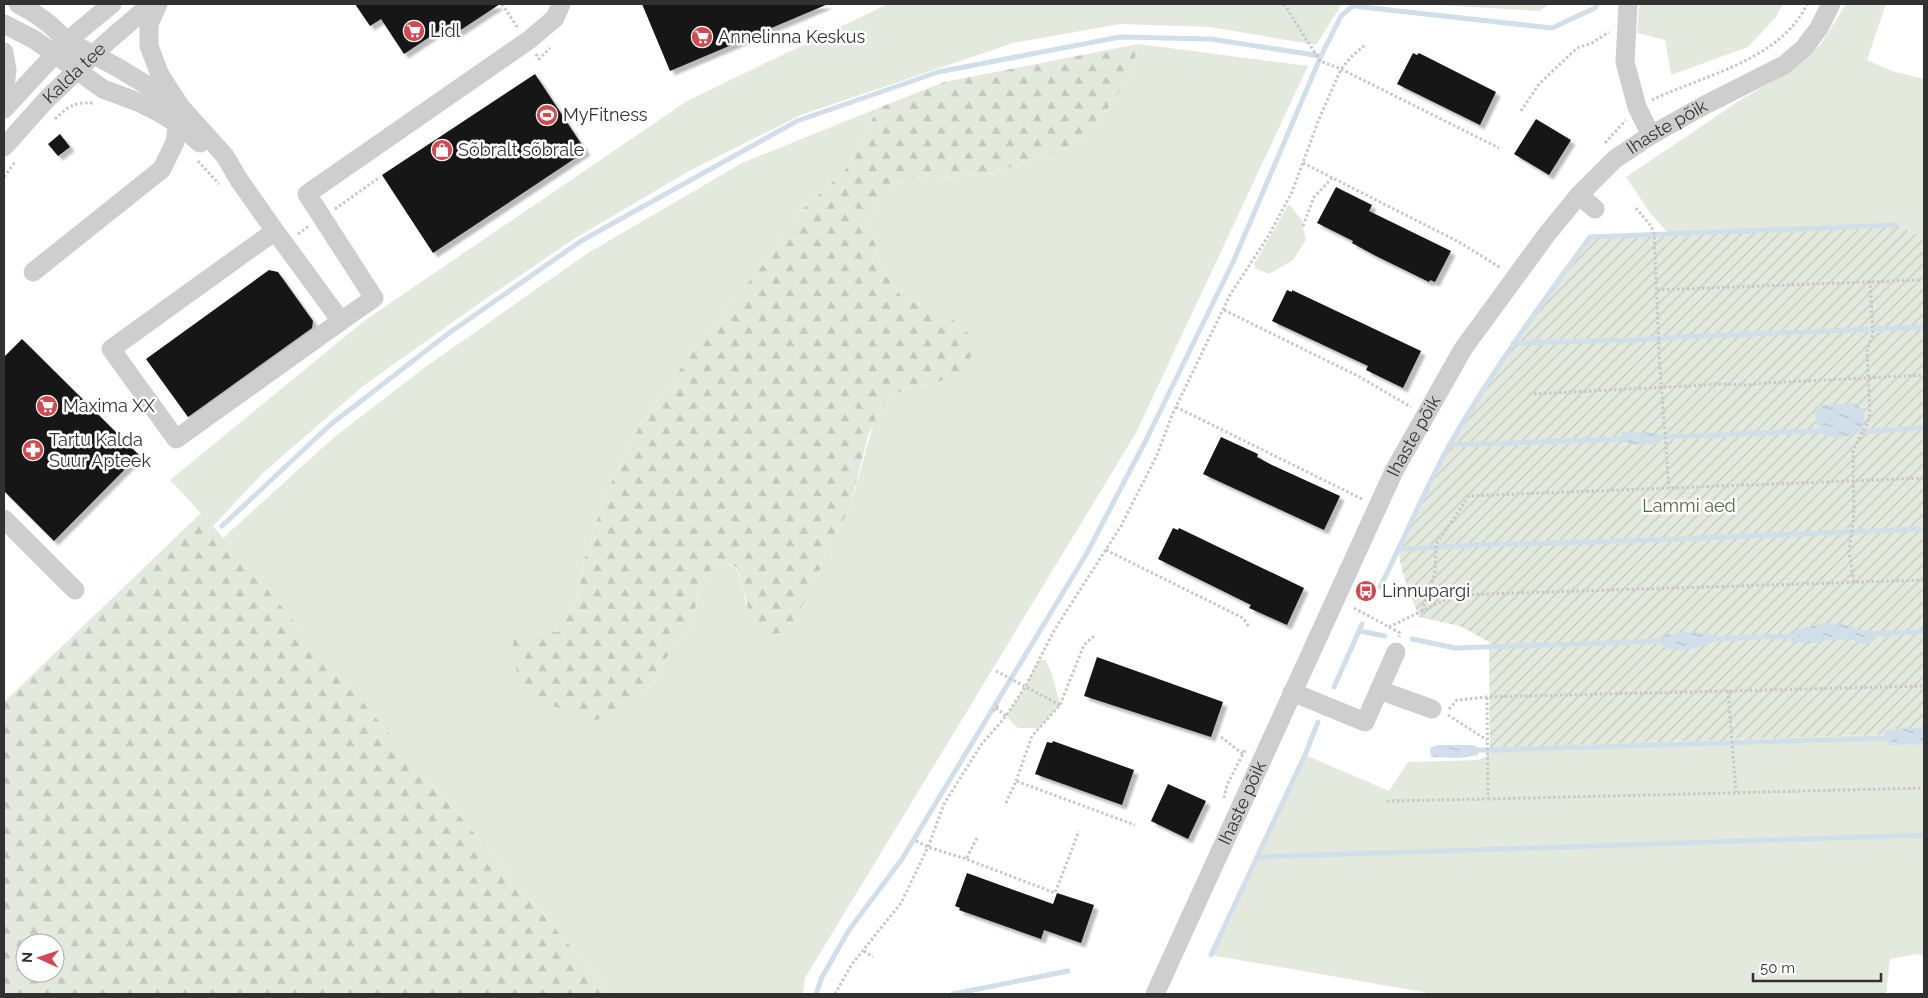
<svg xmlns="http://www.w3.org/2000/svg" width="1928" height="998" viewBox="0 0 1928 998" font-family="Raleway,sans-serif">
<style>
.green{fill:#e4e9de}
.forest{fill:url(#forest-firs);fill-rule:evenodd}
.garden{fill:url(#garden-furrows)}
.water{fill:url(#water-ripples)}
.lines{fill:none;stroke-linecap:round;stroke-linejoin:round}
.stream{stroke:#d0dfe9;stroke-width:5}
.building{fill:#181818;filter:url(#shadow)}
.path{stroke:#c8c8c8;stroke-width:3;stroke-dasharray:2.5 2.5;stroke-linecap:butt}
.minor{stroke:#cecece;stroke-width:19}
.labels{text-anchor:middle;stroke-width:5;stroke-linejoin:round;paint-order:stroke}
.poi-label{font-size:18px;fill:#313131;stroke:#fff;text-anchor:start}
.street-label{font-size:18px;fill:#313131;stroke:#fff}
.park-label{font-size:18px;fill:#536843;stroke:#fff}
</style>
<defs>
<pattern id="forest-firs" width="22" height="20" patternUnits="userSpaceOnUse" patternTransform="scale(1.25)"><rect width="22" height="20" fill="#e4e9de"/><path d="M5 1l3.5 6h-7zM16 11l3.5 6h-7z" fill="#c4c8bf"/></pattern>
<pattern id="garden-furrows" width="10" height="10" patternUnits="userSpaceOnUse" patternTransform="scale(1.25)"><rect width="10" height="10" fill="#e4e9de"/><path d="M-1 1l2-2M0 10L10 0M9 11l2-2" fill="none" stroke="#c4c8bf"/></pattern>
<pattern id="water-ripples" width="26" height="14" patternUnits="userSpaceOnUse" patternTransform="scale(1.25)"><rect width="26" height="14" fill="#d0dfe9"/><path d="M2 4q2-2 4 0t4 0M15 11q2-2 4 0t4 0" fill="none" stroke="#b3c0c8"/></pattern>
<filter id="shadow"><feDropShadow dx="4.5" dy="4.5" stdDeviation="1" flood-color="#0004"/></filter>
</defs>
<rect width="100%" height="100%" fill="#fff"/>
<!-- green -->
<path class="green" d="M888 4H1342L1316 45 1210 27 1120 24 1013 43 801 115 689 171 574 239 481 302 363 386 264 472 213 526 170 480 364 321 687 101Z
M1421 4H1550L1539 11Z
M1639 4H1783L1776 17 1748 47 1671 75 1665 40 1637 33Z
M1846 4H1886L1867 60 1892 71 1924 79V238L1897 225 1669 234 1651 214 1626 177 1745 97 1788 73 1821 44Z
M1138 44 1308 66 1136 433 805 978 803 994H611L223 538 332 439 424 368 588 253 742 163 878 108 846 169 801 211 761 267 697 345 640 425 605 496 583 564 578 599 558 633 644 697 673 647 690 627 699 593 714 565 720 559 736 568 741 581 746 605 814 585 829 544 850 508 873 425 887 401 907 388 928 385 923 307 901 296 881 266 868 220 883 195 909 178 986 175 1064 149 1089 135 1131 75Z
M1289 204 1302 221 1306 240 1293 260 1269 274 1255 268 1254 264Z
M1038 660H1045L1052 674 1060 705 1039 728H1018L1006 716 1025 687Z
M1924 733V956L1917 954 1890 959 1886 994H1434L1211 955 1305 755 1389 791 1408 762 1479 760 1490 754V748Z"/>
<!-- forest -->
<path class="forest" d="M1138 44 1131 75 1089 135 1064 149 985 175 909 178 883 195 868 220 881 266 901 296 923 307 950 317 973 337 972 354 961 374 928 385 906 388 887 401 873 425 868 436 850 508 829 544 814 585 795 618 784 632 769 635C745 618 746 593 737 568L720 559 714 565 699 593 690 627 673 647 644 697 597 720 547 704 518 681 512 636 558 632 578 599 583 564 605 496 640 425 697 345 761 267 801 211 846 169 878 108 944 82Z
M202 512 213 526 611 994H4V702ZM25 943H55V973H25Z"/>
<!-- garden -->
<path class="garden" d="M1897 225 1924 238V733L1490 748 1489 642 1460 626 1419 617C1413 599 1399 570 1399 551 1400 541 1413 520 1417 510 1462 411 1527 324 1590 237Z"/>
<!-- water -->
<path class="water" d="M1856 403 1864 412C1864 416 1864 420 1863 424 1858 436 1839 441 1828 436 1820 434 1816 420 1815 412L1823 405Z
M1622 432 1659 433 1662 437 1659 443 1639 445 1622 442Z
M1824 623 1848 625 1859 630 1873 631 1877 637 1872 642 1863 644C1839 630 1810 651 1790 640V635L1799 629Z
M1695 631 1712 634V642C1697 650 1678 652 1661 646V640L1665 635Z
M1908 728H1924V744L1889 745 1886 741 1884 732 1887 730Z
M1437 745H1471L1476 746 1479 752 1478 755 1459 758 1431 757 1430 748Z"/>
<g class="lines">
<!-- stream -->
<path class="stream" d="M1513 343 1634 340 1678 337 1924 327
M1859 430 1865 431 1924 428
M1662 437 1821 431
M1449 445 1621 439
M222 526 330 425 449 333 581 241 797 121 938 72 1120 37 1211 39 1321 56 1341 16 1353 6 1552 28 1595 8 1597 4
M1399 549 1477 545 1623 541 1924 529
M1380 587C1404 540 1424 490 1450 444 1492 371 1541 304 1590 237L1897 225
M1359 631 1385 636
M1869 634 1924 632
M1412 639 1455 648 1666 641
M1707 639 1796 636
M1334 687 1362 624
M1473 750H1486
M1489 750 1891 738
M1257 857 1924 835
M1211 955 1305 755 1318 722
M816 994 822 977 849 930 902 859 1087 553 1147 438 1234 260 1321 56
M953 994 1068 971"/>
</g>
<!-- building -->
<path class="building" d="M355 4H500L453 35 446 26 404 54 381 19 370 26Z
M642 4H828L670 71Z
M1413 53 1417 55 1419 53 1496 92 1480 125 1397 84Z
M535 74 586 151 433 253 382 175Z
M1536 119 1571 140 1549 175 1514 154Z
M60 134 70 147 58 156 48 144Z
M1336 187 1372 205 1369 211 1451 251 1435 282 1430 280 1429 282 1376 256 1352 243 1353 241 1317 223Z
M269 270 278 272 313 321 312 328 188 417 146 359Z
M1287 290 1292 292V290L1421 351 1403 388 1366 370 1368 366 1272 321Z
M22 339 139 455 54 541 4 491V357Z
M1221 437 1258 454 1257 457 1272 465 1340 496 1324 530 1203 474Z
M1173 528 1178 530 1179 528 1304 588 1287 625 1249 608 1251 605 1158 559Z
M1097 657 1223 702 1211 737 1084 696Z
M1053 741 1134 770 1122 805 1035 774 1047 742 1052 743Z
M1168 784 1206 801 1188 839 1151 821Z
M967 873 1053 904 1057 893 1094 905 1081 943 1044 930 1041 939 959 910 960 908 955 906Z"/>
<g class="lines">
<!-- path -->
<path class="path" d="M502 4 518 28
M1284 4 1320 61 1341 69 1499 148
M536 54 539 59 550 48
M1652 100C1704 75 1781 60 1807 4
M1521 111 1539 84 1577 48 1592 43 1609 32
M55 119C68 106 75 102 93 103
M1605 143 1626 120
M198 161 219 184
M1303 163 1459 242 1501 268
M4 177 15 162
M1636 208 1651 226 1654 233 1660 367 1669 488
M335 209 380 177
M1303 226 1314 197 1332 178
M298 234 309 226
M1657 290 1919 280
M1224 310 1358 376 1411 407
M1534 394 1723 384 1746 385 1764 383 1924 375
M1176 407 1364 500
M1106 550 1243 618 1250 628
M1854 582 1849 551 1854 513 1853 450 1868 422 1870 413 1867 350 1873 334 1870 281
M1354 608 1400 633 1399 637
M1422 611 1435 572 1436 544 1469 496 1924 478
M1389 627 1455 595 1924 580
M996 671 1060 705
M1728 691 1736 792
M996 708 1006 716
M1449 709 1457 700 1487 697 1924 686
M993 711 999 704
M1448 715 1487 740
M1221 737 1243 754
M1016 781 1032 736 1060 705 1084 645 1094 636
M1224 798 1227 785 1245 750
M1488 799 1924 788
M1387 801 1488 799 1487 697
M1006 803 1016 781 1135 825
M977 838 966 859 1055 893 1079 831
M916 841 928 847 966 859
M864 951 873 957
M835 994 852 964 901 903 928 847 944 804 981 745 1006 716 1025 687 1055 629 1121 526 1157 455 1172 415 1230 295 1269 235 1292 192 1319 119 1341 69 1351 57 1365 45"/>
<!-- minor -->
<g class="minor">
<path d="M18 4C39 15 62 30 72 52"/>
<path d="M158 4 149 24V46L160 75 180 106 225 156 239 180 275 231 111 349 176 439 341 321 275 231"/>
<path d="M1628 4 1625 62 1637 107 1651 135"/>
<path d="M4 24 35 40 103 89 138 102 158 112 179 125 200 143"/>
<path d="M67 41 115 66 175 102"/>
<path d="M4 52 7 70 4 95"/>
<path d="M4 109 67 41 112 4"/>
<path id="s1" d="M4 147 47 99 107 42 151 4"/>
<path d="M1579 195 1595 209"/>
<path d="M33 272 162 169 175 142 179 115"/>
<path d="M341 321 374 298 307 194 529 40 555 18 561 4"/>
<path d="M4 519 75 590"/>
<path d="M1379 690 1432 709"/>
<path d="M1292 692 1365 722 1396 652"/>
<path id="s2" d="M1155 994 1394 471 1463 349 1547 234 1579 195 1615 159 1651 135 1705 105 1784 65 1804 48 1819 28 1831 4"/>
</g>
</g>
<!-- icons -->
<defs>
<g id="supermarket-disc" transform="scale(1.125)"><circle r="9.5" fill="#d2494f" stroke="#fff"/><path d="M-6-5.5h2.5l.6 2H6L4.5 2H-2.5L-4.4-4H-6ZM-1.5 3.2a1.3 1.3 0 1 0 .1 0ZM3 3.2a1.3 1.3 0 1 0 .1 0Z" fill="#fff"/></g>
<g id="stadium-disc" transform="scale(1.125)"><circle r="9.5" fill="#d2494f" stroke="#fff"/><path d="M0-5a6.5 5 0 1 0 0 10a6.5 5 0 1 0 0-10ZM-3.5-1.8h7v3.6h-7Z" fill="#fff"/></g>
<g id="shop-disc" transform="scale(1.125)"><circle r="9.5" fill="#d2494f" stroke="#fff"/><path d="M-5-2.5h2.3a2.7 3.5 0 0 1 5.4 0H5L5.5 6h-11ZM-1.5-2.5h3a1.5 2.3 0 0 0-3 0Z" fill="#fff"/></g>
<g id="pharmacy-disc" transform="scale(1.125)"><circle r="9.5" fill="#d2494f" stroke="#fff"/><path d="M-2-6h4v4h4v4h-4v4h-4v-4h-4v-4h4Z" fill="#fff"/></g>
<g id="bus-disc" transform="scale(1.125)"><circle r="9.5" fill="#d2494f" stroke="#fff"/><path d="M-5-6H5V4H4V6H2V4H-2V6H-4V4H-5ZM-3.5-4V0h7V-4ZM-3.5 1.2v1.5H-2V1.2ZM2 1.2v1.5H3.5V1.2Z" fill="#fff"/></g>
</defs>
<g fill-rule="evenodd">
<use href="#supermarket-disc" x="414" y="31"/>
<use href="#supermarket-disc" x="702" y="37"/>
<use href="#stadium-disc" x="547" y="115"/>
<use href="#shop-disc" x="442" y="150"/>
<use href="#supermarket-disc" x="47" y="406"/>
<use href="#pharmacy-disc" x="33" y="450"/>
<use href="#bus-disc" x="1366" y="591"/>
</g>
<g class="labels">
<!-- poi labels -->
<g class="poi-label">
<text x="430" y="37">Lidl</text>
<text x="718" y="43">Annelinna Keskus</text>
<text x="563" y="121">MyFitness</text>
<text x="458" y="156">Sõbralt sõbrale</text>
<text x="63" y="412">Maxima XX</text>
<text x="49" y="446">Tartu Kalda<tspan x="49" dy="21">Suur Apteek</tspan></text>
<text x="1382" y="597">Linnupargi</text>
</g>
<!-- street labels -->
<g class="street-label">
<text dy="6" stroke="none"><textPath href="#s1" startOffset="102">Kalda tee</textPath></text>
<text dy="6" stroke="none"><textPath href="#s2" startOffset="1020">Ihaste põik</textPath></text>
<text dy="6" stroke="none"><textPath href="#s2" startOffset="615">Ihaste põik</textPath></text>
<text dy="6" stroke="none"><textPath href="#s2" startOffset="210">Ihaste põik</textPath></text>
</g>
<!-- park labels -->
<g class="park-label">
<text x="1689" y="512">Lammi aed</text>
</g>
</g>
<!-- border -->
<rect width="1928" height="998" fill="none" stroke="#313131" stroke-width="10"/>
<!-- north arrow -->
<g transform="translate(40 958) rotate(273)"><circle r="24" fill="#ffffff" stroke="#adadad"/>
<path d="M0-4L9 19L0 12L-9 19Z" fill="#d2494f"/>
<text y="-8" font-size="14" font-weight="bold" text-anchor="middle" fill="#313131">N</text>
</g>
<!-- scale -->
<path d="M1753 973v8h128v-8" fill="none" stroke="#313131" stroke-width="2.5"/>
<text x="1760" y="973" font-size="15" fill="#313131" stroke="#ffffff" stroke-width="4" paint-order="stroke">50 m</text>
</svg>
